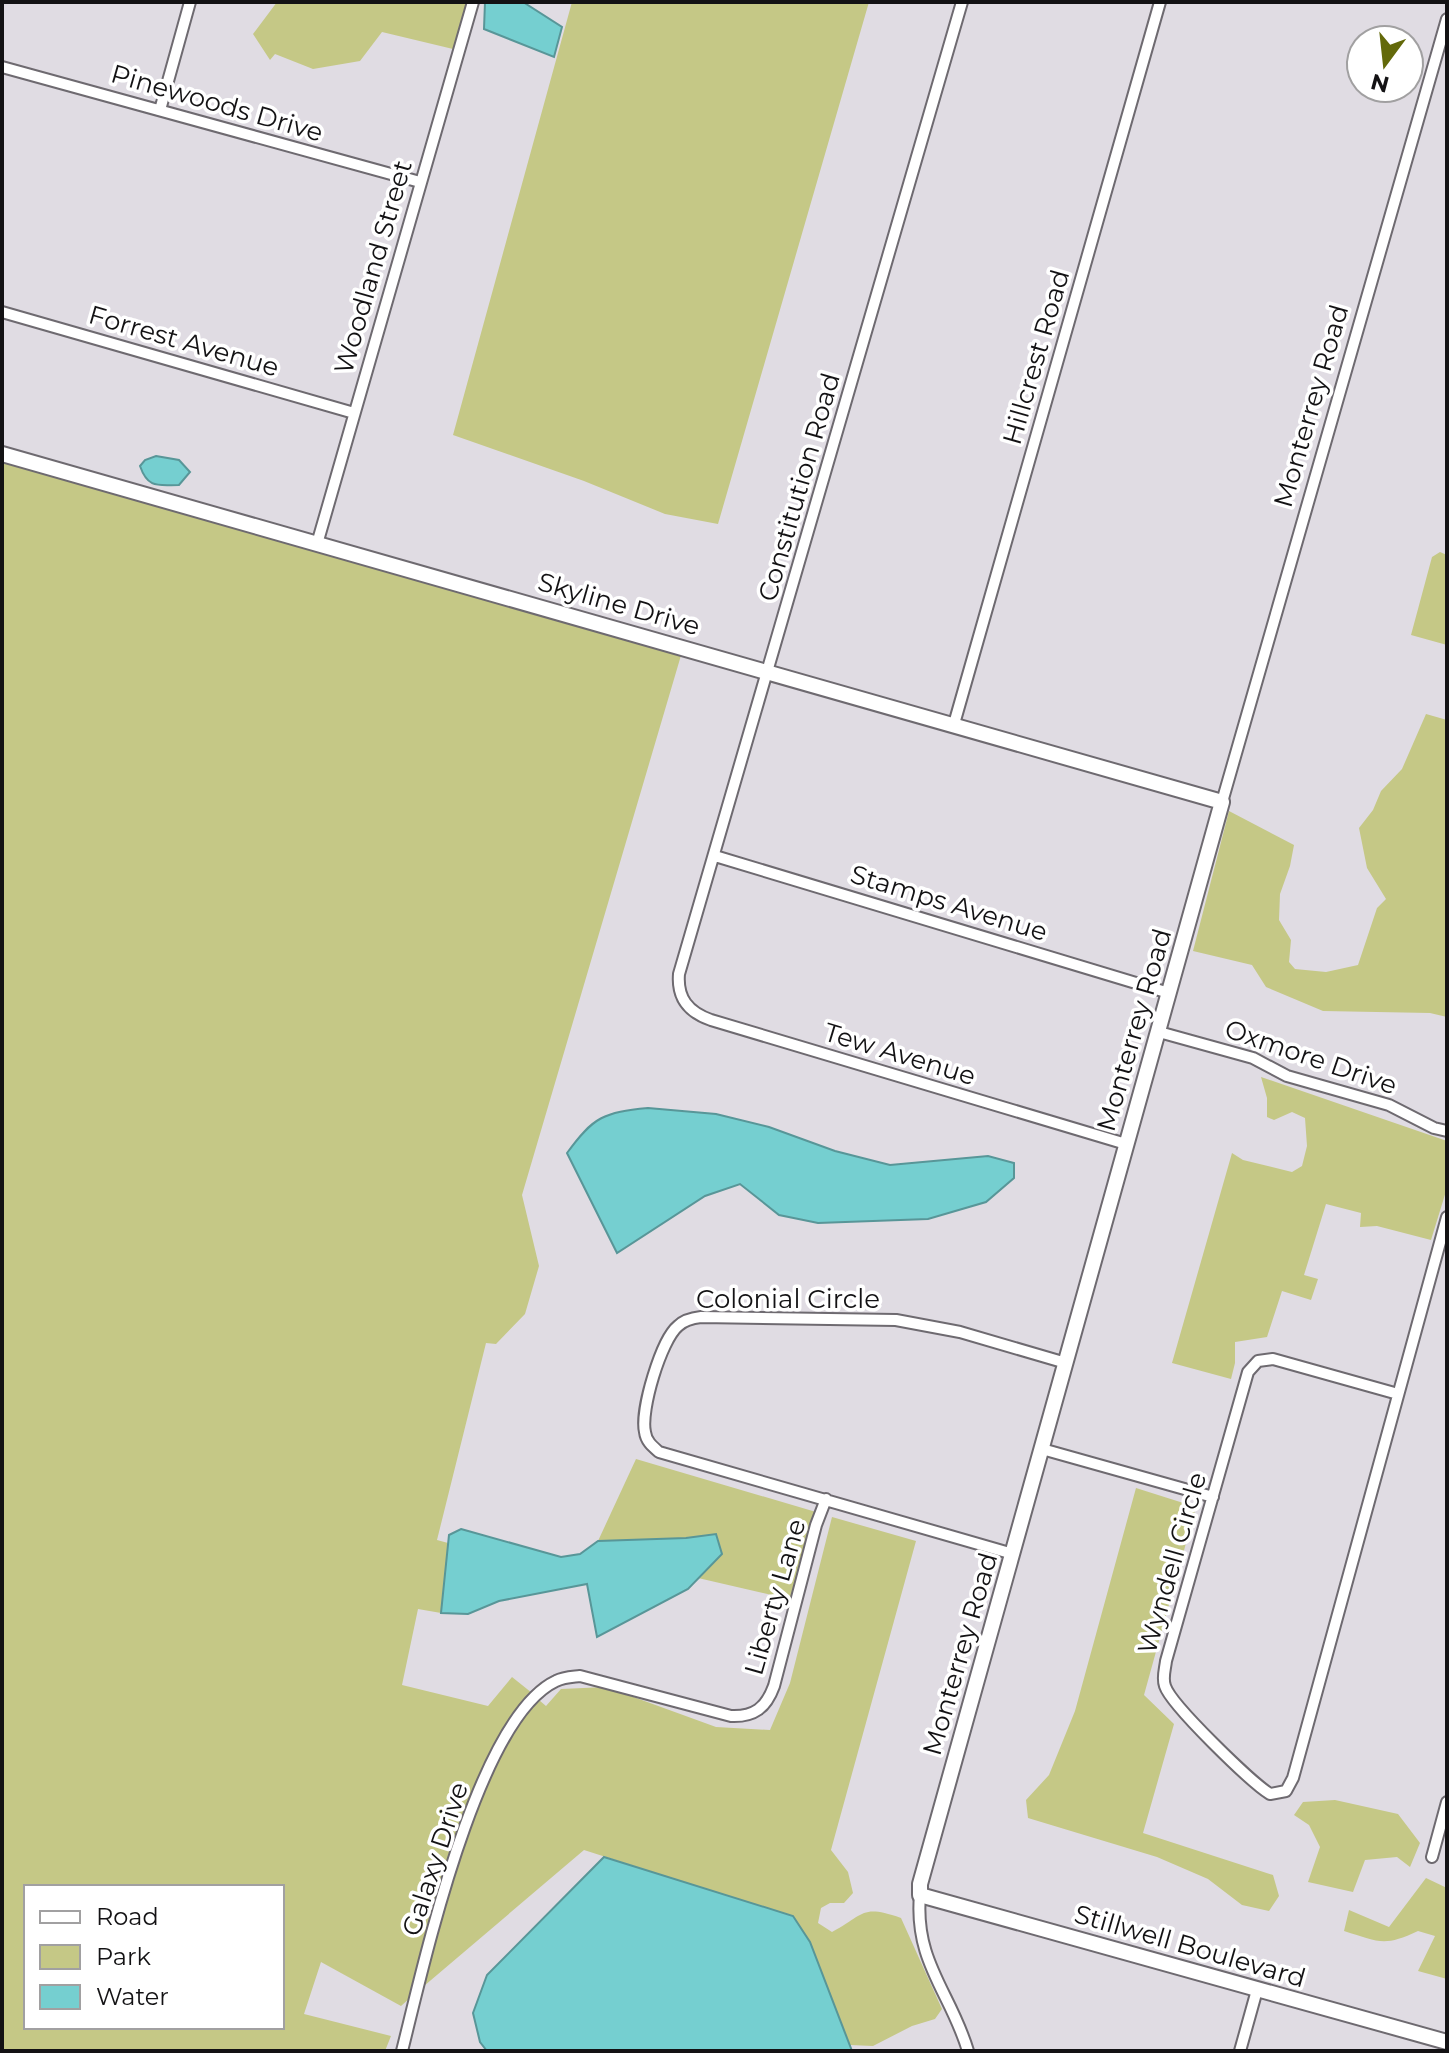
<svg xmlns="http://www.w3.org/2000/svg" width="1449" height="2053" viewBox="0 0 1449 2053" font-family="Montserrat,sans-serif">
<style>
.green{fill:#c5c886;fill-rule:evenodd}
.water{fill:#75cfd0;stroke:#589698;stroke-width:2}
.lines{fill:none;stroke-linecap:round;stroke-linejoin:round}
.street-casing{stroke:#6e6a70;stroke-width:14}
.secondary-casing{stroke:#6e6a70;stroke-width:18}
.street{stroke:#fff;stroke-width:10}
.secondary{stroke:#fff;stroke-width:14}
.labels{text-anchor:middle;stroke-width:7;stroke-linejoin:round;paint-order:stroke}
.street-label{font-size:26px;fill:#131214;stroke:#fff}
</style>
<rect width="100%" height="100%" fill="#e0dce3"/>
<!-- green -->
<path class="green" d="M277 2H467L453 49 382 32 360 61 313 69 275 54 270 60 253 34Z
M572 2H869L718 524 665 514 584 481 453 435Z
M2 461 682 652 522 1195 539 1266 525 1314 496 1344 486 1343 437 1540 448 1543 441 1613 418 1609 402 1685 488 1706 512 1677 532 1693C478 1751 456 1835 433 1909 428 1927 418 1987 410 1998 407 2001 404 2003 401 2006L321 1962 304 2014 391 2036 385 2051H2ZM26 1887H282V2027H26Z
M1440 552 1447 555V645L1411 635 1432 557Z
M1426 714 1447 720V1017L1430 1013 1323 1011 1266 987 1252 965 1193 951 1229 811 1294 845 1290 866 1280 894 1279 920 1291 940 1289 962 1295 969 1326 972 1358 965 1377 908 1386 899 1367 868 1359 828 1373 810 1381 791 1402 769Z
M1261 1077 1447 1141V1188L1431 1240 1377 1226 1360 1227 1361 1213 1326 1204 1304 1275 1318 1279 1311 1300 1282 1291 1267 1337 1235 1342V1363L1231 1379 1172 1363 1232 1153 1243 1160 1292 1172 1302 1166 1307 1146 1305 1118 1292 1112 1274 1120 1267 1117V1098Z
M636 1459 816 1512 793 1596 785 1598 698 1578 722 1554 716 1534 686 1538 598 1541Z
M1136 1488 1196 1507 1144 1695 1174 1724 1143 1833 1273 1875 1279 1896 1269 1911 1242 1905 1208 1879 1157 1857 1028 1818 1026 1800 1049 1775 1075 1711Z
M832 1517 916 1541 831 1850 848 1872 853 1893 844 1903H830L821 1908 818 1923 832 1932C865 1915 860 1904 901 1918L942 2009 935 2019 912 2026 873 2046 850 2045 810 1942 793 1917 584 1850 424 1986C446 1897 473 1778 532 1707L539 1700 546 1706 561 1689 606 1687 716 1727 770 1730 790 1683Z
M1335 1800 1398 1814 1420 1843 1410 1867 1397 1857 1365 1860 1353 1892 1308 1882 1320 1847 1309 1825 1294 1815 1303 1802Z
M1426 1878 1447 1888V1979L1418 1971 1435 1936 1418 1931C1384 1947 1379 1942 1344 1931L1349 1910 1389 1927Z"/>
<!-- water -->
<path class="water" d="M485 2H523L562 27 554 57 484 29Z
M156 456 179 460 190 472 179 485C158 485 148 489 140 466L145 460Z
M648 1108 716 1114 769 1127 835 1151 890 1165 988 1156 1014 1163V1178L986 1202 928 1219 818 1223 779 1215 740 1184 705 1196 617 1253 567 1153C593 1117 604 1112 648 1108Z
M461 1529 561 1557 580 1554 598 1541 686 1538 716 1534 722 1554 688 1589 597 1637 587 1584 499 1601 468 1614 441 1613 449 1535Z
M604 1857 793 1916 810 1942 852 2051H487L480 2042 473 2013 487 1975Z"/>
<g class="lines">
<!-- street casing -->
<g class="street-casing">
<path id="street" d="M962 2 679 974C677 998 688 1012 711 1020L1126 1144
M2 67 420 182
M160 110 190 2
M2 312 354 413
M317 544 473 2
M954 724 1160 2
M1222 802 1447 19
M715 856 1169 993
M1159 1032 1253 1058 1287 1076 1389 1105 1434 1128 1447 1131
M1398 1394 1273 1359 1258 1361 1248 1372 1166 1661C1165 1670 1162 1678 1165 1686 1171 1705 1252 1783 1270 1794L1286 1791 1293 1778 1447 1217
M1042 1449 1213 1497
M1013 1554 659 1452C652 1446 646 1441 645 1432 640 1411 661 1340 678 1326 684 1320 692 1318 701 1317L896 1320 960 1332 1066 1363
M1432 1857 1447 1802
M920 1895C914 1962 951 1993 968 2051
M402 2051C423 1968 477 1718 556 1681 564 1677 572 1677 580 1676L731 1716C754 1717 766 1708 774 1686L816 1525 826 1499
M1240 2051 1257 1990"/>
</g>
<!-- secondary casing -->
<g class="secondary-casing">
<path id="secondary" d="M2 454 1222 802 920 1884V1895L1447 2042"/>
</g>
<!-- street -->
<use href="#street" class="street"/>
<!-- secondary -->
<use href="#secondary" class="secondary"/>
</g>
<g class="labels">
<!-- street labels -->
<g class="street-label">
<text transform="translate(217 103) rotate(16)" y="9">Pinewoods Drive</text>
<text transform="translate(373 267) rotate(-74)" y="9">Woodland Street</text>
<text transform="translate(184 341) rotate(16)" y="9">Forrest Avenue</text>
<text transform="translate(1036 357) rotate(-74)" y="9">Hillcrest Road</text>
<text transform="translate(1311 406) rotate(-74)" y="9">Monterrey Road</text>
<text transform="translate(799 487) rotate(-74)" y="9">Constitution Road</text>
<text transform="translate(619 604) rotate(16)" y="9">Skyline Drive</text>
<text transform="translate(949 903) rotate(17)" y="9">Stamps Avenue</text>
<text transform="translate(1134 1030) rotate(-74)" y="9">Monterrey Road</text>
<text transform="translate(900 1054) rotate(17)" y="9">Tew Avenue</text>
<text transform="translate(1311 1057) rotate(19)" y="9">Oxmore Drive</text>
<text x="788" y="1308">Colonial Circle</text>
<text transform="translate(1172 1563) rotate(-74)" y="9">Wyndell Circle</text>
<text transform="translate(775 1597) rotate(-74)" y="9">Liberty Lane</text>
<text transform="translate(960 1654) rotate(-74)" y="9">Monterrey Road</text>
<text transform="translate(435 1859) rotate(-72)" y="9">Galaxy Drive</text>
<text transform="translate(1190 1946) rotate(16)" y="9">Stillwell Boulevard</text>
</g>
</g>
<!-- border -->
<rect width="1449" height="2053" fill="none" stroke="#131214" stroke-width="8"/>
<!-- legend -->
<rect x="24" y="1885" width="260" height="144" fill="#ffffff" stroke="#a1a0a1" stroke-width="2"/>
<rect x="40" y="1911" width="40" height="12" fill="#ffffff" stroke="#a1a0a1" stroke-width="2"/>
<text x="96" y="1925" font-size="24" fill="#131214">Road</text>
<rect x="40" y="1945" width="40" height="24" fill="#c5c886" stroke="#a1a0a1" stroke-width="2"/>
<text x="96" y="1965" font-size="24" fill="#131214">Park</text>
<rect x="40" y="1985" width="40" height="24" fill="#75cfd0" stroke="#a1a0a1" stroke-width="2"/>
<text x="96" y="2005" font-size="24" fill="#131214">Water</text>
<!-- north arrow -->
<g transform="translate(1385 64) rotate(195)"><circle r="38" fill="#ffffff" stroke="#a1a0a1" stroke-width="2"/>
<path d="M0-6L14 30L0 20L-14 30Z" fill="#63690a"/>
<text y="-12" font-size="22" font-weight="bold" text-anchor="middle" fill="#131214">N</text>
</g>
</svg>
